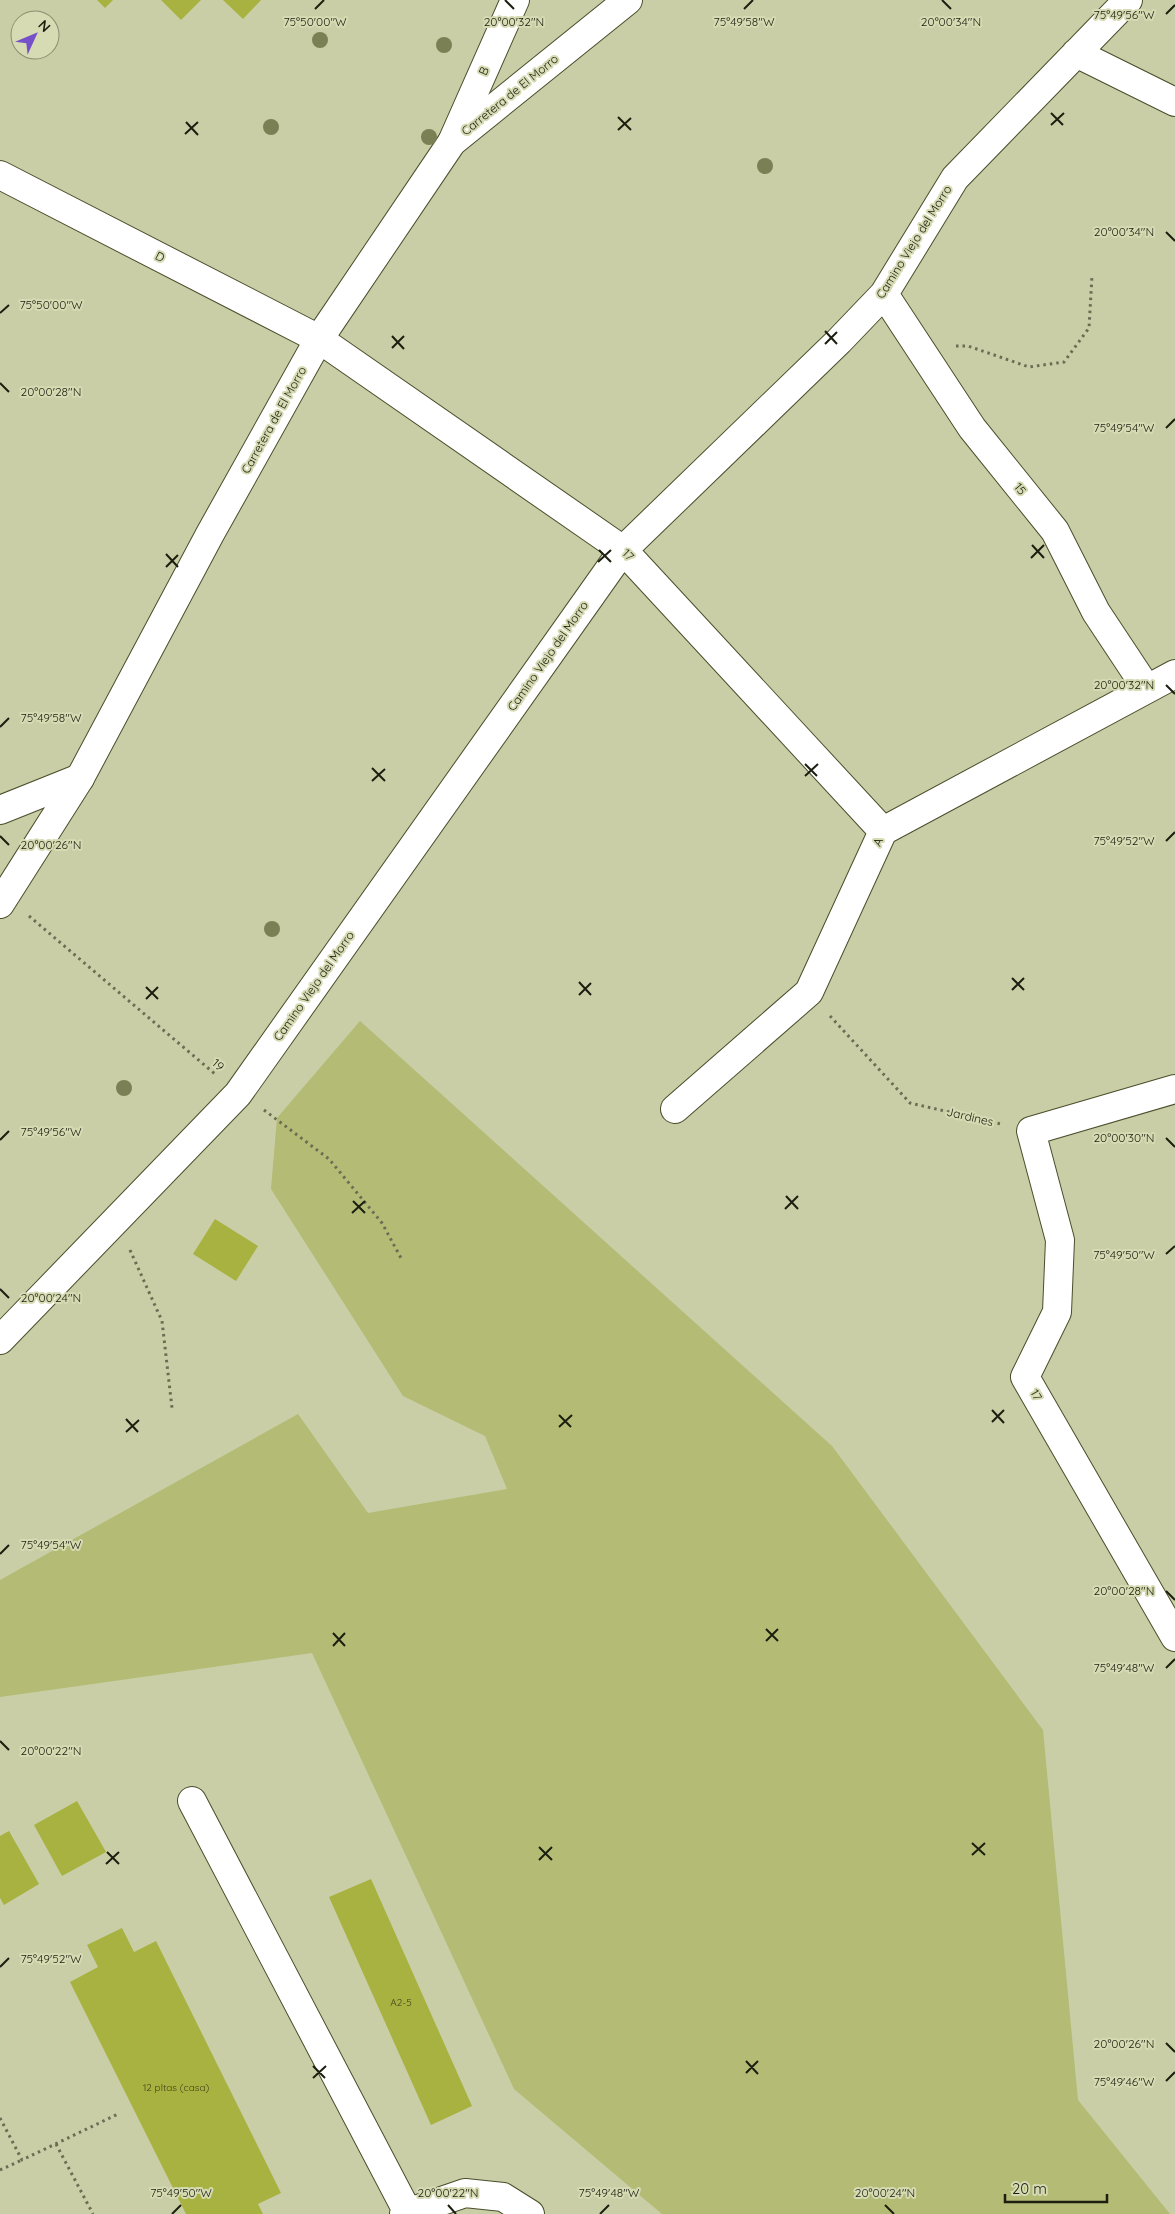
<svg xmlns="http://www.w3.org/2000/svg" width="1175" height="2214" viewBox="0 0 1175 2214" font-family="Quicksand,sans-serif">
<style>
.green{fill:#b3bb74}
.building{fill:#a8b240}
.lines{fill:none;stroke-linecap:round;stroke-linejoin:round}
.street-casing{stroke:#4a4e2b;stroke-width:30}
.secondary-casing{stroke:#4a4e2b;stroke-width:30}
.primary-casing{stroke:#4a4e2b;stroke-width:30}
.path{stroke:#6a6d53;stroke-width:3;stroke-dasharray:2.5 4;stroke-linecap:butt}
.street{stroke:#fff;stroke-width:28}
.secondary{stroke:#fff;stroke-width:28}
.primary{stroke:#fff;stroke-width:28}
.tree{fill:#7b7f54}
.ticks{fill:none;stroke:#1c1e0f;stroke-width:2}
.labels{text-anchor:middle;stroke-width:4;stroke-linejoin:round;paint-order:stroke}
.number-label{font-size:10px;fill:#3f431b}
.street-label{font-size:12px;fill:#1c1e0f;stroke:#d6dbb3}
.ticks-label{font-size:12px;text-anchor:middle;fill:#1c1e0f;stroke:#d6dbb3;stroke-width:4;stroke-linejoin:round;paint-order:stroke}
</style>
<rect width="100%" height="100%" fill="#c9cea6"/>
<!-- green -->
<path class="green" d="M360 1021 832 1446 1043 1730 1078 2100 1170 2214H662L514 2089 312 1653 0 1697V1580L298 1414 368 1513 507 1489 485 1436 403 1396 271 1189 277 1118Z"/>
<!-- building -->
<path class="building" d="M97 0H113L105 8Z
M161 0H201L181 20Z
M223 0H261L243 19Z
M215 1219 258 1246 236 1281 193 1254Z
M77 1801 106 1852 62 1876 34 1825Z
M9 1831 39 1884 4 1905 0 1898V1836Z
M371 1879 472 2106 431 2125 329 1897Z
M122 1928 134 1952 156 1941 281 2193 258 2204 263 2214H186L70 1982 98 1967 87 1945Z"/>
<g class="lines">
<!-- street casing -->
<g class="street-casing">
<path id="street" d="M1076 53 1175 102
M452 142 515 0
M0 175 319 339 623 550 883 831
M884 294 972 428 1055 531 1096 612 1147 689
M1175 1089 1031 1131 1060 1240 1057 1312 1025 1377 1175 1637
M675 1109 809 992 883 831 1175 674
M0 1340 238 1094 623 550 839 341 884 294 955 178 1128 0
M192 1801 407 2211
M404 2214 465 2193 503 2197 530 2214"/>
</g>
<!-- secondary casing -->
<g class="secondary-casing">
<path id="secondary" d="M0 810 80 778"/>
</g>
<!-- primary casing -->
<g class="primary-casing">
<path id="primary" d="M0 904 80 778 210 534 319 339 452 142 628 0"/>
</g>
<!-- path -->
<path class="path" d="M956 346H968L1029 367 1064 362 1089 328 1092 276
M29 916 215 1074
M830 1016 910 1103 1001 1124
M264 1110 329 1159 382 1223 402 1260
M130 1250 162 1321 172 1408
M0 2118 22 2160 118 2114
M56 2144 93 2214
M0 2170 22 2160"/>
<!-- street -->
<use href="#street" class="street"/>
<!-- secondary -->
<use href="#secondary" class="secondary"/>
<!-- primary -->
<use href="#primary" class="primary"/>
</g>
<!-- trees -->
<g class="tree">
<circle cx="320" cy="40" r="8"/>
<circle cx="444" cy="45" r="8"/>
<circle cx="271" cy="127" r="8"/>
<circle cx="429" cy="137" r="8"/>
<circle cx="765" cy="166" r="8"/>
<circle cx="272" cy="929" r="8"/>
<circle cx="124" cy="1088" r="8"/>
</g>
<!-- ticks -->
<path class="ticks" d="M505 0 514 9M942 0 951 9M315 9 324 0M744 9 753 0M1166 14 1175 5M1051 113 1063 125M618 117 631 130M186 122 198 135M1051 125 1064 113M618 130 631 118M185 134 198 122M1166 232 1175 241M0 313 9 305M825 331 837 344M392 336 404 349M825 344 837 332M392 348 404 336M0 383 9 392M1166 428 1175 419M1032 545 1044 558M599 550 611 562M166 554 178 567M1031 558 1044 545M598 562 611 550M166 567 178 555M1166 685 1175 694M0 727 9 718M805 764 817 776M372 768 385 781M805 776 818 764M372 781 385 769M0 836 9 845M1166 841 1175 832M1012 978 1024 990M579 982 591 995M146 987 158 999M1012 990 1024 978M579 995 591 983M146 999 158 987M1166 1138 1175 1147M0 1140 9 1131M786 1196 798 1209M353 1201 365 1213M785 1209 798 1196M352 1213 365 1201M1166 1254 1175 1246M0 1289 9 1298M992 1410 1004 1423M559 1415 571 1427M126 1419 138 1432M992 1422 1004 1410M559 1427 572 1415M126 1432 139 1420M0 1554 9 1545M1166 1591 1175 1600M766 1629 778 1641M333 1633 345 1646M766 1641 778 1629M333 1646 345 1633M1166 1668 1175 1659M0 1741 9 1750M972 1843 985 1855M539 1847 552 1860M107 1852 119 1864M972 1855 985 1843M539 1860 552 1847M106 1864 119 1852M0 1967 9 1958M1166 2043 1175 2052M746 2061 758 2074M313 2066 325 2078M746 2073 758 2061M313 2078 326 2066M1166 2081 1175 2072M448 2205 456 2214M885 2205 894 2214M172 2214 181 2205M600 2214 609 2205"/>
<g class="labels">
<!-- number labels -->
<g class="number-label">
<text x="401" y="2006">A2-5</text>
<text x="176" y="2091">12 pltas (casa)</text>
</g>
<!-- street labels -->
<g class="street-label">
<text transform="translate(484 71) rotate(-66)" y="4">B</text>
<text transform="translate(510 95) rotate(-39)" y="4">Carretera de El Morro</text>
<text transform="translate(914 242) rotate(-58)" y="4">Camino Viejo del Morro</text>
<text transform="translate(160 257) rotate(27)" y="4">D</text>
<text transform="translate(274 420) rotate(-61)" y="4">Carretera de El Morro</text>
<text transform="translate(1020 489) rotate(51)" y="4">15</text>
<text transform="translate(628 555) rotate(45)" y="4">17</text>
<text transform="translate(548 656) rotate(-55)" y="4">Camino Viejo del Morro</text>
<text transform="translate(878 842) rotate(-65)" y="4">A</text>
<text transform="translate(314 986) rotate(-55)" y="4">Camino Viejo del Morro</text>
<text transform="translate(218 1065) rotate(41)" y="4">19</text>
<text transform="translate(970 1117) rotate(13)" y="4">Jardines</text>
<text transform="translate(1036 1395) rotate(60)" y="4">17</text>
</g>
</g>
<g class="ticks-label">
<text x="1124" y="19">75°49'56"W</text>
<text x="315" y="26">75°50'00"W</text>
<text x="744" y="26">75°49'58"W</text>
<text x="514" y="26">20°00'32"N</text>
<text x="951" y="26">20°00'34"N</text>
<text x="1124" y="236">20°00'34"N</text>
<text x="51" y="309">75°50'00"W</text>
<text x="51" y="396">20°00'28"N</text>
<text x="1124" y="432">75°49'54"W</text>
<text x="1124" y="689">20°00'32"N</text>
<text x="51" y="722">75°49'58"W</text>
<text x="1124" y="845">75°49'52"W</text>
<text x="51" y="849">20°00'26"N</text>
<text x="51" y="1136">75°49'56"W</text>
<text x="1124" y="1142">20°00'30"N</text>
<text x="1124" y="1259">75°49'50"W</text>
<text x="51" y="1302">20°00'24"N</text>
<text x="51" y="1549">75°49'54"W</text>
<text x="1124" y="1595">20°00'28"N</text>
<text x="1124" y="1672">75°49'48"W</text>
<text x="51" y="1755">20°00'22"N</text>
<text x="51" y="1963">75°49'52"W</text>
<text x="1124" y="2048">20°00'26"N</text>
<text x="1124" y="2086">75°49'46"W</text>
<text x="448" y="2197">20°00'22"N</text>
<text x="885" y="2197">20°00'24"N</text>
<text x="181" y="2197">75°49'50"W</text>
<text x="609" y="2197">75°49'48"W</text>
</g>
<!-- north arrow -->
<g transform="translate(35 35) rotate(46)"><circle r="24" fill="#d6dbb3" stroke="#8c8f71"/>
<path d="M0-4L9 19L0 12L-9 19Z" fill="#7650c9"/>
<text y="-8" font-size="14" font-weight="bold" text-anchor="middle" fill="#1c1e0f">N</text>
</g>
<!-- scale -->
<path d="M1005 2194v8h102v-8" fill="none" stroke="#1c1e0f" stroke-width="2.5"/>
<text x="1012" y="2194" font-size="15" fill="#1c1e0f" stroke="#d6dbb3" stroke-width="4" paint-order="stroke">20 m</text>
</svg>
